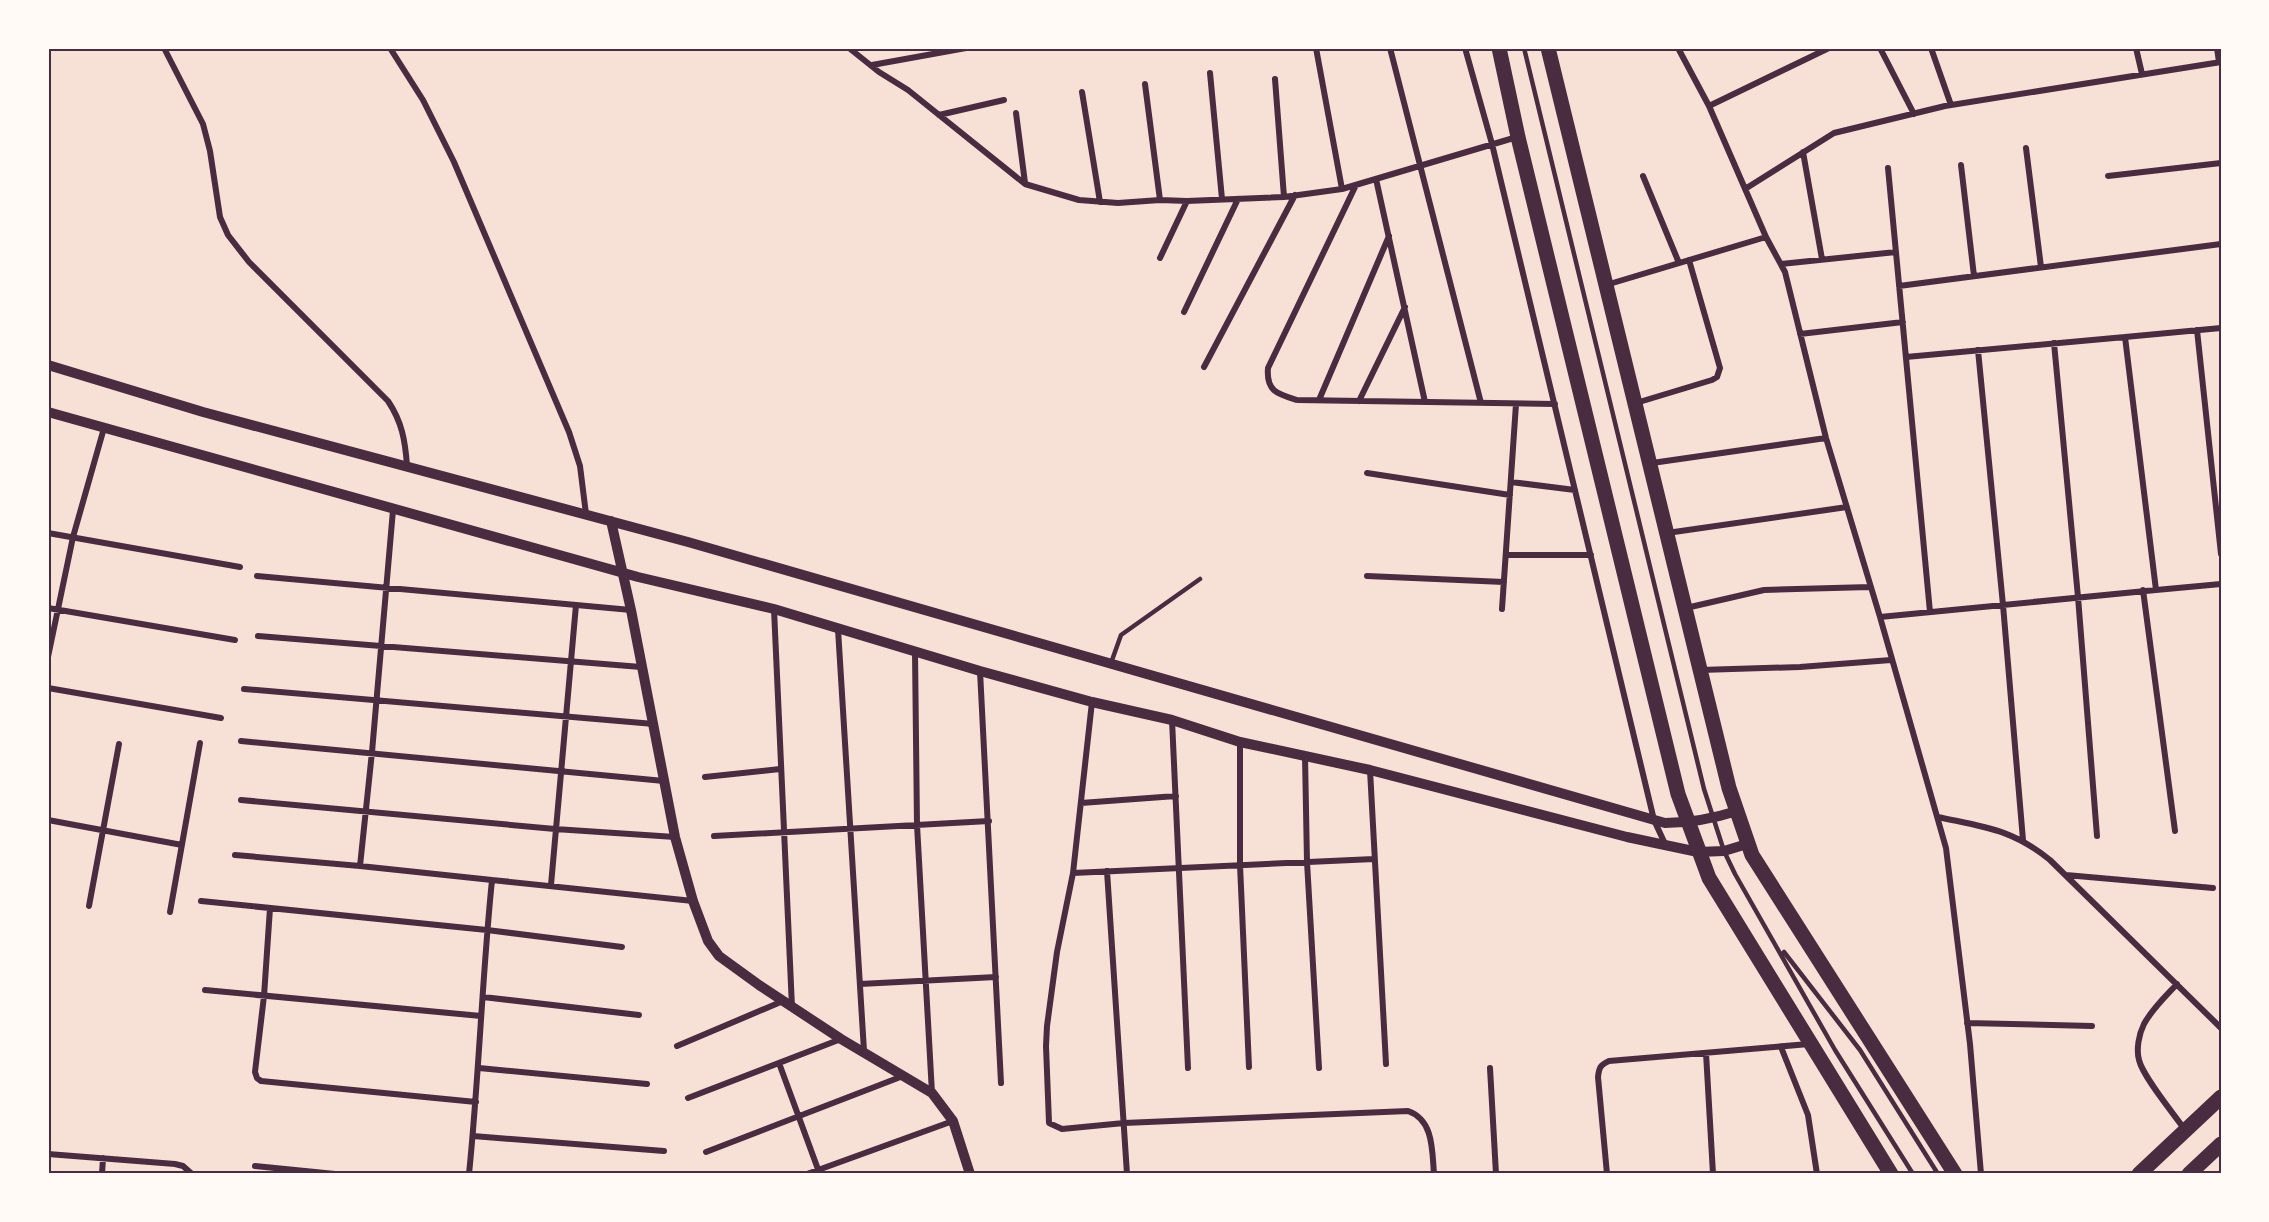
<svg xmlns="http://www.w3.org/2000/svg" width="2269" height="1222" viewBox="0 0 2269 1222" font-family="Commissioner,sans-serif">
<style>
.lines{fill:none;stroke-linecap:round;stroke-linejoin:round}
.service{stroke:#4a2c40;stroke-width:4.5}
.minor{stroke:#4a2c40;stroke-width:6}
.tertiary{stroke:#4a2c40;stroke-width:10}
.primary{stroke:#4a2c40;stroke-width:15}
.neatline{fill:none;stroke:#4a2c40;stroke-width:2}
</style>
<rect width="100%" height="100%" fill="#f7e1d7"/>
<g class="lines">
<!-- service -->
<path class="service" d="M1524 48 1704 789 1724 851 1735 874 1835 1050 1913 1174
M1111 663 1121 635 1200 579
M1784 952 1860 1050 1938 1174"/>
<!-- minor -->
<path class="minor" d="M164 48 203 124 210 151 220 217 228 235 249 262 388 401C402 422 405 440 407 465
M390 48 423 100 454 162 569 432 580 466 586 514
M849 48 879 72 908 90 1025 184 1079 200 1118 203 1160 200 1187 201 1284 197 1342 189 1517 137
M1316 48 1342 189
M1390 48 1481 403
M1465 48 1492 144 1654 820 1666 846
M1678 48 1709 106 1766 237 1785 272 1826 438 1880 617
M1880 48 1914 114
M1931 48 1951 105
M2136 48 2142 74
M2217 48 2219 62
M872 65 966 48
M1210 73 1222 199
M1275 79 1284 197
M1145 84 1160 200
M1082 92 1100 202
M1709 106 1829 48
M1016 113 1025 183
M939 115 1004 100
M2026 148 2041 267
M1803 152 1822 259
M1961 165 1974 276
M1888 168 1930 612
M1643 176 1679 263
M2108 176 2221 163
M1376 179 1425 402
M1356 185 1268 368C1266 391 1277 394 1297 400L1555 404
M1745 189 1834 133 1945 106 2221 62
M1160 258 1187 201
M1781 264 1896 252
M1606 285 1766 237
M1899 286 2221 244
M1184 312 1238 199
M2221 328 2125 337 2156 590 2221 584
M2197 330 2221 554
M1800 334 1903 322
M2054 343 2078 597 2097 836
M1978 350 2003 605 2023 840
M1906 357 2125 337
M1204 367 1295 195
M1319 400 1389 236
M1359 401 1405 307
M1636 403 1712 380 1717 377 1720 368 1689 260
M1652 463 1826 438
M1367 473 1510 495
M1511 482 1575 490
M393 510 372 752 360 866 492 880
M48 533 240 567
M1667 533 1847 507
M1506 555H1591
M257 576 631 610
M1367 576 1504 582
M2143 590 2175 831
M48 608 235 640
M1686 608 1764 590 1870 587
M774 609 792 1007
M1502 609 1516 404
M838 629 864 1051
M258 636 641 667
M915 652 917 825 932 1093
M48 657 73 537 104 428
M1700 670 1800 667 1891 660
M980 671 1001 1083
M48 688 221 718
M244 689 654 724
M1092 702 1073 873 1057 952 1047 1026 1046 1046 1049 1123 1062 1129 1124 1123 1408 1111C1434 1120 1432 1151 1434 1174
M1172 720 1188 1068
M241 741 664 781
M1240 742V865L1249 1067
M1305 756 1307 862 1319 1068
M1370 770 1386 1064
M705 777 780 769
M241 800 555 829 675 837
M1081 803 1176 796
M1938 817C1984 827 2012 829 2050 860L2221 1028
M48 820 182 845
M714 836 989 821
M235 855 360 866
M1107 871 1127 1174
M1073 873 1374 859
M2066 875 2213 888
M551 885 576 605
M201 901 487 930 622 947
M89 906 119 744
M270 908 264 996 255 1072 257 1078 261 1081 476 1102
M170 912 200 743
M860 984 996 977
M2177 984C2165 997 2152 1009 2144 1024 2139 1034 2136 1049 2139 1060 2143 1077 2174 1114 2185 1130
M205 990 481 1016
M483 997 639 1015
M1967 1023 2092 1026
M677 1046 783 1001
M1781 1047 1808 1115 1817 1174
M1706 1053 1713 1174
M779 1063 819 1172
M479 1068 647 1084
M1490 1068 1496 1174
M688 1098 841 1039
M473 1136 664 1151
M706 1152 903 1076
M48 1154 175 1164 183 1166 192 1174
M255 1166 335 1174
M102 1174 103 1158
M469 1174C479 1076 482 978 492 880L693 901
M807 1174 953 1121
M1607 1174 1598 1077C1599 1068 1600 1065 1609 1061L1809 1044
M1981 1174 1970 1044 1946 848 1880 617 2156 590"/>
<!-- tertiary -->
<path class="tertiary" d="M48 365 203 412 688 542 1665 823C1691 823 1712 819 1737 811
M48 412 638 577 774 609 980 671 1092 702 1172 720 1240 742 1370 770 1627 837 1698 852 1724 851 1747 844
M611 521 631 610 675 837 693 901 708 941 719 956 759 985 841 1039 932 1093 953 1121 970 1174"/>
<!-- primary -->
<path class="primary" d="M1499 48 1518 137 1678 794 1709 878 1891 1174
M1548 48 1729 788 1752 855 1955 1174
M2139 1174 2221 1097
M2189 1174 2221 1144"/>
</g>
<!-- border -->
<rect width="2269" height="1222" fill="none" stroke="#fffaf5" stroke-width="99"/>
<rect x="50" y="50" width="2170" height="1122" class="neatline"/>
</svg>
